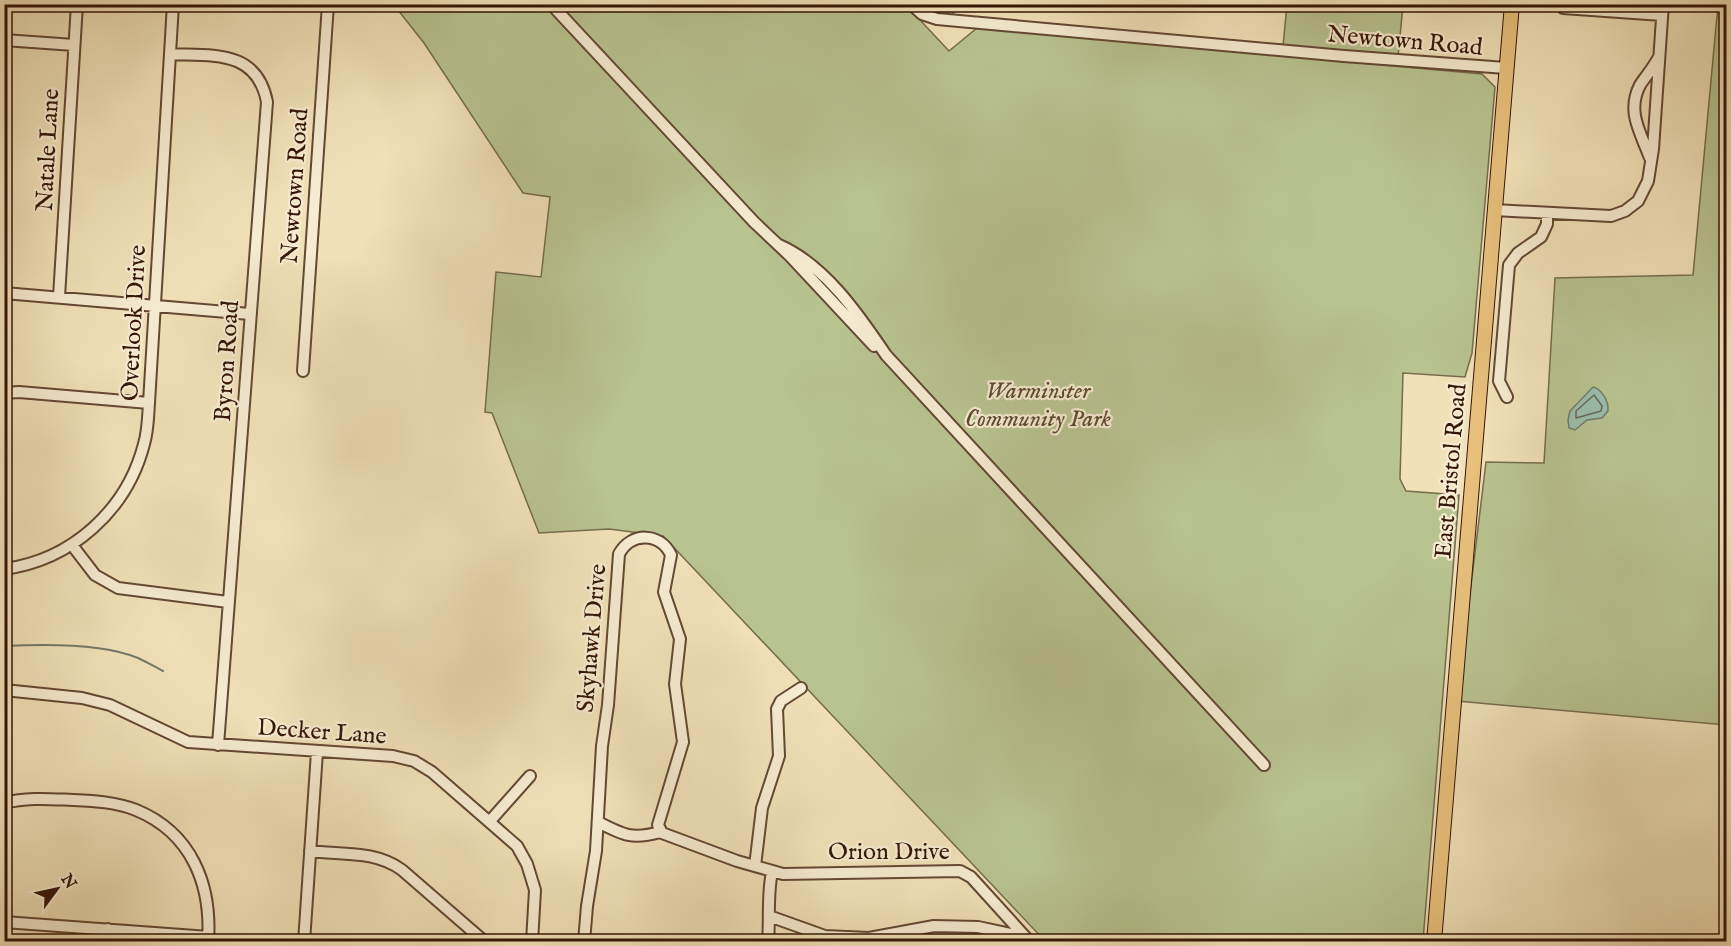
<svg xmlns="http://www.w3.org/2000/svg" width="1731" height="946" viewBox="0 0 1731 946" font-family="'IM FELL English',serif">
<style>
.green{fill:#b8c390;stroke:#766c4c;stroke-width:1.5}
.water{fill:#9bbead;stroke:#727a6b;stroke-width:1.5}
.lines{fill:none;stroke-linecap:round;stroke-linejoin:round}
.shore{stroke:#686a5a;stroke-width:1.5}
.stream{stroke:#727a6b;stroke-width:2}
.minor-casing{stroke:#644834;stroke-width:14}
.major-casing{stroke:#351508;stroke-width:16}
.minor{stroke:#f6ecd1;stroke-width:10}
.major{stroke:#e8c07c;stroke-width:14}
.labels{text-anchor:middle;stroke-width:4.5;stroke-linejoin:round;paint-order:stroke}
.street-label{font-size:24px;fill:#351508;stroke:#f6ecd1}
.park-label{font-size:24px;font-style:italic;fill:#5c4931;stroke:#f6ecd1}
</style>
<rect width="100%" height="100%" fill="#f1e1b8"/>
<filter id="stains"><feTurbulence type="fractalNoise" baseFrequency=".00333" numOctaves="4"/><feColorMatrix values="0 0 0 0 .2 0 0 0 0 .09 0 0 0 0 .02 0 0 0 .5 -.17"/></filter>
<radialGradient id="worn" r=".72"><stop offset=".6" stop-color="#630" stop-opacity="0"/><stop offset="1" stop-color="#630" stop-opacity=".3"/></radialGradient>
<!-- green -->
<path class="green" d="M394 5H906L949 51 977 28 1482 74 1495 87 1472 353 1465 377 1403 373 1400 479 1406 491 1459 495 1423 941H1045L663 536 609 529 539 533 492 413 485 412 496 272 541 277 550 197 523 193 424 43Z
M919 5H954L953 19 923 9Z
M1287 5H1403L1398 57 1283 46Z
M1718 5H1726V725L1457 701 1486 462 1544 463 1555 278 1693 275Z"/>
<!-- water -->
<path class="water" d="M1593 387C1602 389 1609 402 1608 411L1602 418 1587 420 1575 430 1569 428 1568 420 1570 411Z"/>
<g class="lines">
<!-- shore -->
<path class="shore" d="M1594 395 1602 406 1601 411 1576 418V411Z"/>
<!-- stream -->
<path class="stream" d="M4 646C44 644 102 643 138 658 147 662 155 667 163 671"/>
<!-- minor casing -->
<g class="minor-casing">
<path id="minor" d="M551 4 754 222 790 256 874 346
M911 4 922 14 937 19 1344 56 1506 68
M1563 8 1662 15
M4 40 74 45
M170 54C212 56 257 49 267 102L218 745
M1650 158C1641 133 1626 112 1640 85 1646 76 1653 68 1659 57
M1494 210 1611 216 1625 211 1638 201 1648 181 1653 149 1663 4
M779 245C825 265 859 315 886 355L1264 765
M4 293 250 314
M59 297 77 4
M303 371 328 4
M4 393 19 392 149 403
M1507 397 1499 381 1509 265 1518 253 1541 237 1547 224V213
M72 545 95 575 118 588 228 602
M4 569C72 560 127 510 144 444 148 431 148 417 149 403L173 4
M4 690 82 698 110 705 188 742 393 756 414 761 432 772 517 846 527 864 535 890 532 942
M4 803C28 797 49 799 73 800 94 801 116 802 136 810 192 833 212 885 208 942
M490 821 530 776
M598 822C623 835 632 840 660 832
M310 851C341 855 375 850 402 870L485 942
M755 866 762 808 779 756 777 709 781 701 801 688
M769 916 825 936 869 938 934 926 978 927 1025 937
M4 922 209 937
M107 942 108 929
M304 942 317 752
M584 942 587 906 596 851 602 746 608 705 619 554C631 532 660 532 671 555L664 592 680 639 675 684 683 742 658 825 662 833 737 861 783 874 960 871 971 877 1030 942
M768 942C770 918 767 895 772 872"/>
</g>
<!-- major casing -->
<g class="major-casing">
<path id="major" d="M1434 942 1512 4"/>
</g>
<!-- minor -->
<use href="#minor" class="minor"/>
<!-- major -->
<use href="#major" class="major"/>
</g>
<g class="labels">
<!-- street labels -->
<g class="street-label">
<text transform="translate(1405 40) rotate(5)" y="8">Newtown Road</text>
<text transform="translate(47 150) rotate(-87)" y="8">Natale Lane</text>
<text transform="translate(294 186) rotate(-86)" y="8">Newtown Road</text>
<text transform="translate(133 323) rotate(-87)" y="8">Overlook Drive</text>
<text transform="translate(226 361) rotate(-86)" y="8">Byron Road</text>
<text transform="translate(1450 471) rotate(-85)" y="8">East Bristol Road</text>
<text transform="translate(591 638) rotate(-85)" y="8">Skyhawk Drive</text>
<text transform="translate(322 731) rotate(4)" y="8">Decker Lane</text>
<text x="889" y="859">Orion Drive</text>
</g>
<!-- park labels -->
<g class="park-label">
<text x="1038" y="398">Warminster<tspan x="1038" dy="28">Community Park</tspan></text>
</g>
</g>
<!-- margin -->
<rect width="1731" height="946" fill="none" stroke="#f1e1b8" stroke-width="24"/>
<rect x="6" y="6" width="1719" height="934" fill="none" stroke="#351508" stroke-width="3"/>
<rect x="12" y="12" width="1707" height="922" fill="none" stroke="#351508" stroke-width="1.5"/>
<!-- north arrow -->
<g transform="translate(57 889) rotate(57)" stroke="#f6ecd1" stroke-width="4.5" paint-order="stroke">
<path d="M0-4.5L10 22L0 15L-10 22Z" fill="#351508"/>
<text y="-9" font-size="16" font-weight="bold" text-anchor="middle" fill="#351508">N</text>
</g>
<rect width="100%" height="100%" filter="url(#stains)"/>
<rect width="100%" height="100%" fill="url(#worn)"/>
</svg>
